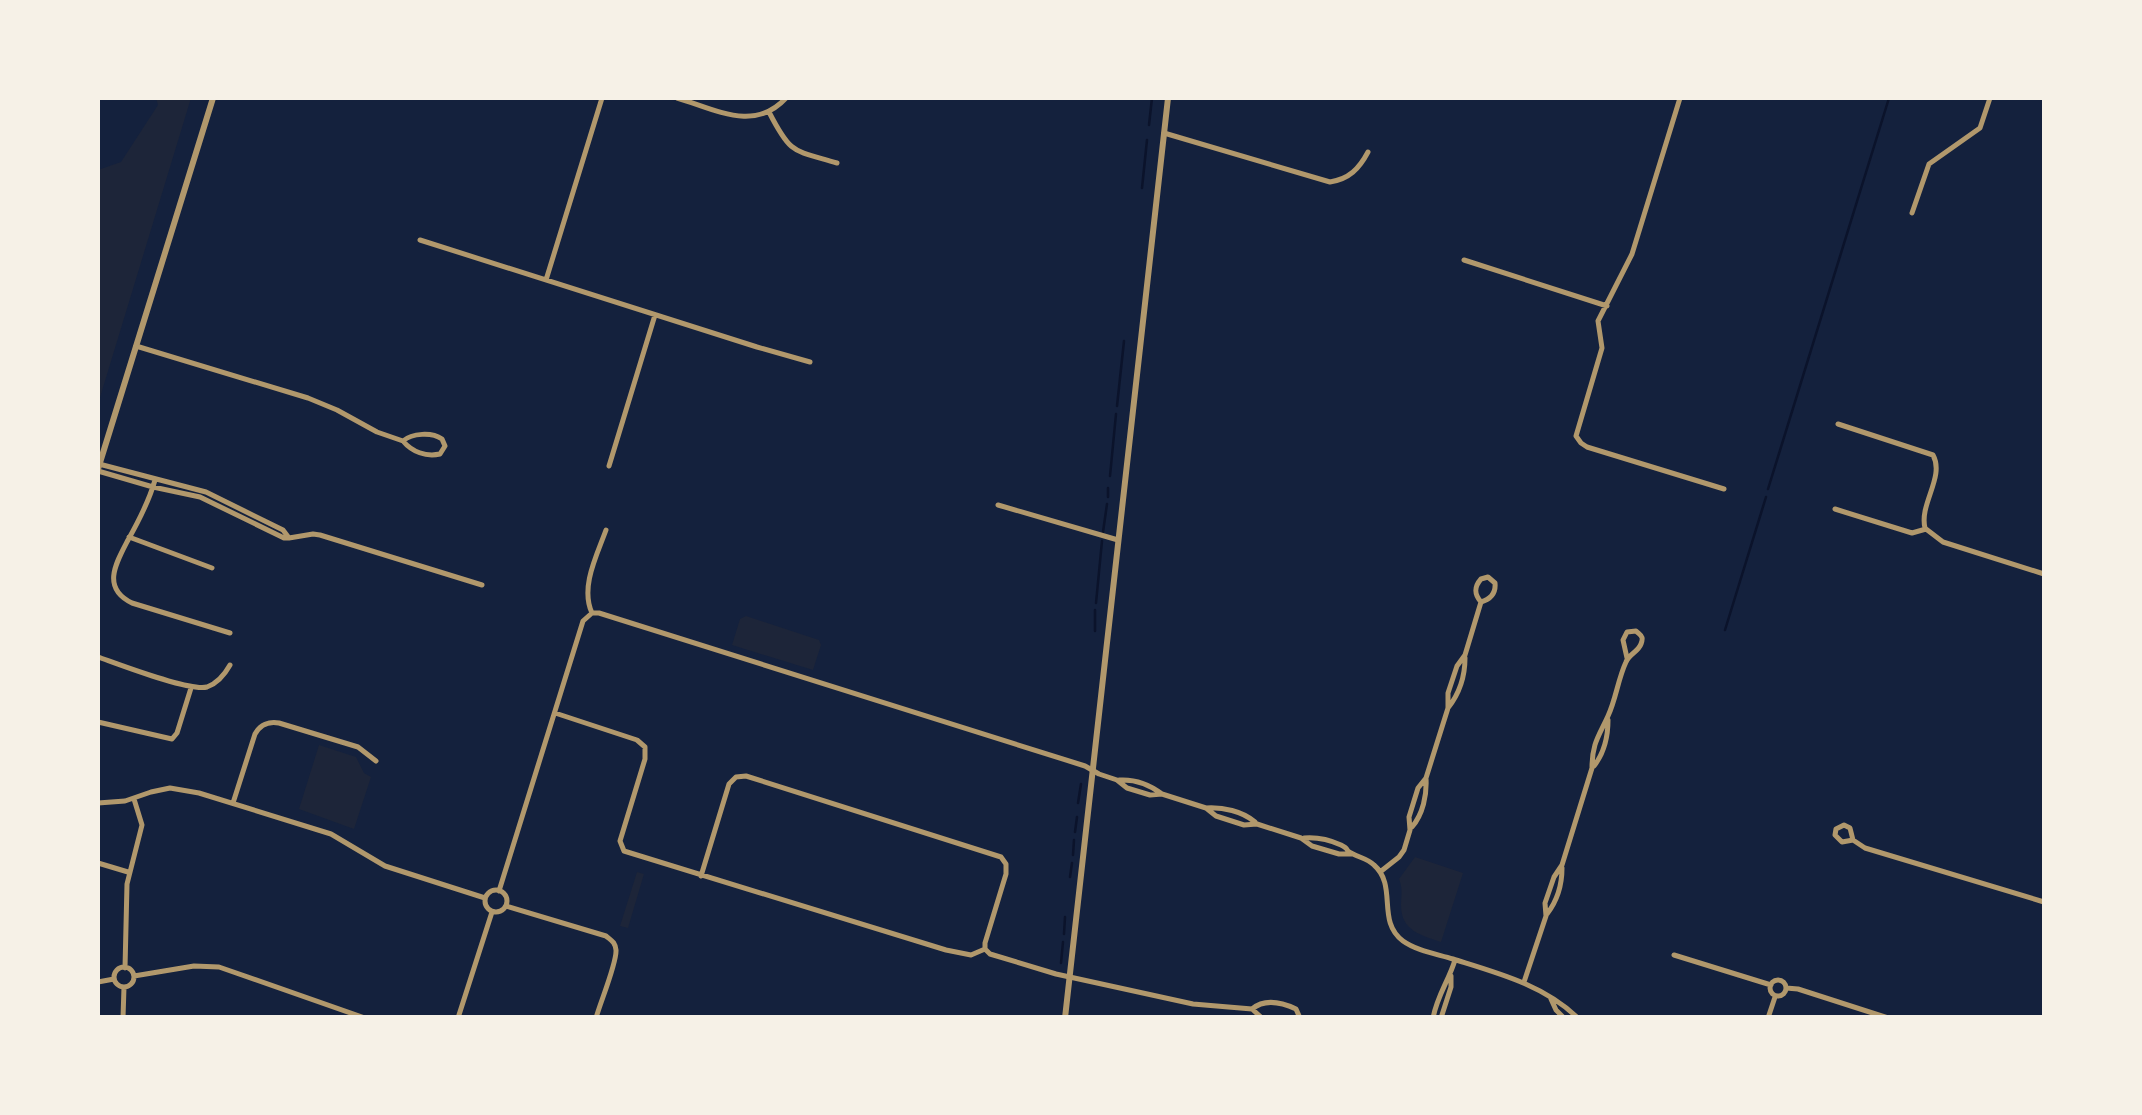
<svg xmlns="http://www.w3.org/2000/svg" width="2142" height="1115" viewBox="0 0 2142 1115" font-family="Montserrat,sans-serif">
<style>
.green{fill:#1d2539}
.lines{fill:none;stroke-linecap:round;stroke-linejoin:round}
.stream{stroke:#0b132b;stroke-width:2.5}
.minor{stroke:#b1986c;stroke-width:5}
.tertiary{stroke:#b1986c;stroke-width:6}
</style>
<rect width="100%" height="100%" fill="#14213d"/>
<!-- green -->
<path class="green" d="M156 98H191L98 404V170L121 162 158 105Z
M746 616 819 640 821 645 813 670 732 645 740 619Z
M319 745 356 757 364 773 371 777 354 829 299 809Z
M1415 857 1463 873 1441 942C1421 935 1401 931 1401 905 1401 895 1403 889 1399 879Z
M637 872 644 874 628 928 620 926Z"/>
<g class="lines">
<!-- stream -->
<path class="stream" d="M1149 125 1152 98
M1142 188 1147 140
M1117 406 1124 341
M1110 476 1116 414
M1768 489 1889 98
M1108 497V488
M1103 532 1107 504
M1096 603 1102 541
M1095 610V631
M1725 630 1766 497
M1078 803 1081 784
M1075 832 1077 817
M1073 855 1074 840
M1070 877 1072 863
M1064 934 1065 917
M1061 963 1063 942"/>
<!-- minor -->
<path class="minor" d="M677 98C715 109 754 133 786 98
M1680 98 1632 254 1598 321 1602 348 1576 436 1581 443 1587 447 1724 489
M769 112C791 155 793 150 837 163
M1164 133 1330 182C1349 179 1359 169 1368 152
M1912 213 1929 164 1980 128 1990 98
M420 240 757 347 810 362
M1464 260 1607 306
M546 280 602 98
M136 346 308 398 337 410 377 432 403 441C412 433 432 432 442 439L445 446 440 454C426 457 412 452 403 441
M1838 424 1933 455C1945 477 1919 504 1925 528
M99 464 206 492 283 530 289 538H284
M609 466 655 315
M98 471 153 487 200 497 284 538
M155 480C150 498 137 524 128 540 116 563 101 588 132 603L230 633
M998 505 1118 540
M1835 509 1912 533 1926 529 1943 542 2044 574
M129 537 212 568
M289 538 313 534 320 535 482 585
M592 613C580 587 597 555 606 530
M98 657C118 664 190 692 207 687 218 683 225 674 230 665
M1448 708C1459 694 1465 677 1465 658
M555 713 637 740 645 747V759L620 841 624 851 946 950 971 955 985 949
M98 722 172 739 177 733 191 688
M1594 766C1604 753 1608 736 1608 720
M1119 780C1135 779 1149 784 1162 794
M98 803 125 801 151 792 170 788 199 793 331 834 385 866 485 898
M233 803 255 734C260 725 269 721 279 723L358 747 376 761
M1206 808C1223 807 1242 811 1255 822
M1412 827C1423 814 1427 795 1426 778
M1304 838C1316 837 1330 840 1341 845 1351 850 1343 849 1353 854 1361 858 1368 859 1374 865 1398 886 1376 921 1403 941 1417 951 1437 954 1453 959 1498 973 1544 985 1578 1018
M1853 840 1850 828 1844 825 1836 829 1835 835 1842 842 1853 840 1865 848 2044 902
M98 863 128 872
M1380 872 1399 857 1404 850 1410 830 1409 817 1418 788 1426 778 1448 708V693L1457 666 1465 655 1481 602C1491 599 1496 593 1495 583L1488 577 1481 579C1474 587 1474 594 1481 602
M701 876 729 784 736 777 746 776 1001 857 1006 864V874L985 943V949
M485 901a11 11 0 1 1 22 0a11 11 0 1 1-22 0Z
M499 891 583 621 592 613H599L1085 766 1099 774 1117 780 1127 788 1150 795 1162 794 1206 808 1216 816 1244 825 1257 824 1301 838 1312 846 1339 854H1353
M506 906 606 936C612 941 615 942 616 950 617 963 600 1003 596 1018
M1547 914C1557 901 1562 884 1562 868
M985 949 990 954 1056 974 1193 1004 1252 1009C1265 998 1281 1002 1296 1009L1300 1018
M1674 955 1771 985
M114 977a10 10 0 1 1 20 0a10 10 0 1 1-20 0Z
M125 968 127 884 142 825 134 799
M134 976 194 966 219 967 365 1018
M1770 988a8 8 0 1 1 16 0a8 8 0 1 1-16 0Z
M98 982 114 979
M1524 982 1546 916 1545 903 1554 877 1562 865 1592 768C1592 743 1599 736 1608 716 1616 699 1618 679 1626 662 1629 654 1638 652 1641 644 1644 636 1641 636 1636 631L1627 632 1623 640 1627 658
M1786 988 1798 989 1888 1018
M1551 999 1556 1010 1564 1018
M1252 1009 1262 1018
M123 1018 124 987
M458 1018 492 912
M1433 1018C1437 996 1449 980 1455 960
M1441 1018 1451 987V976
M1768 1018 1775 997"/>
<!-- tertiary -->
<path class="tertiary" d="M98 469 213 98
M1065 1018 1168 98"/>
</g>
<!-- border -->
<rect width="2142" height="1115" fill="none" stroke="#f6f1e7" stroke-width="200"/>
</svg>
